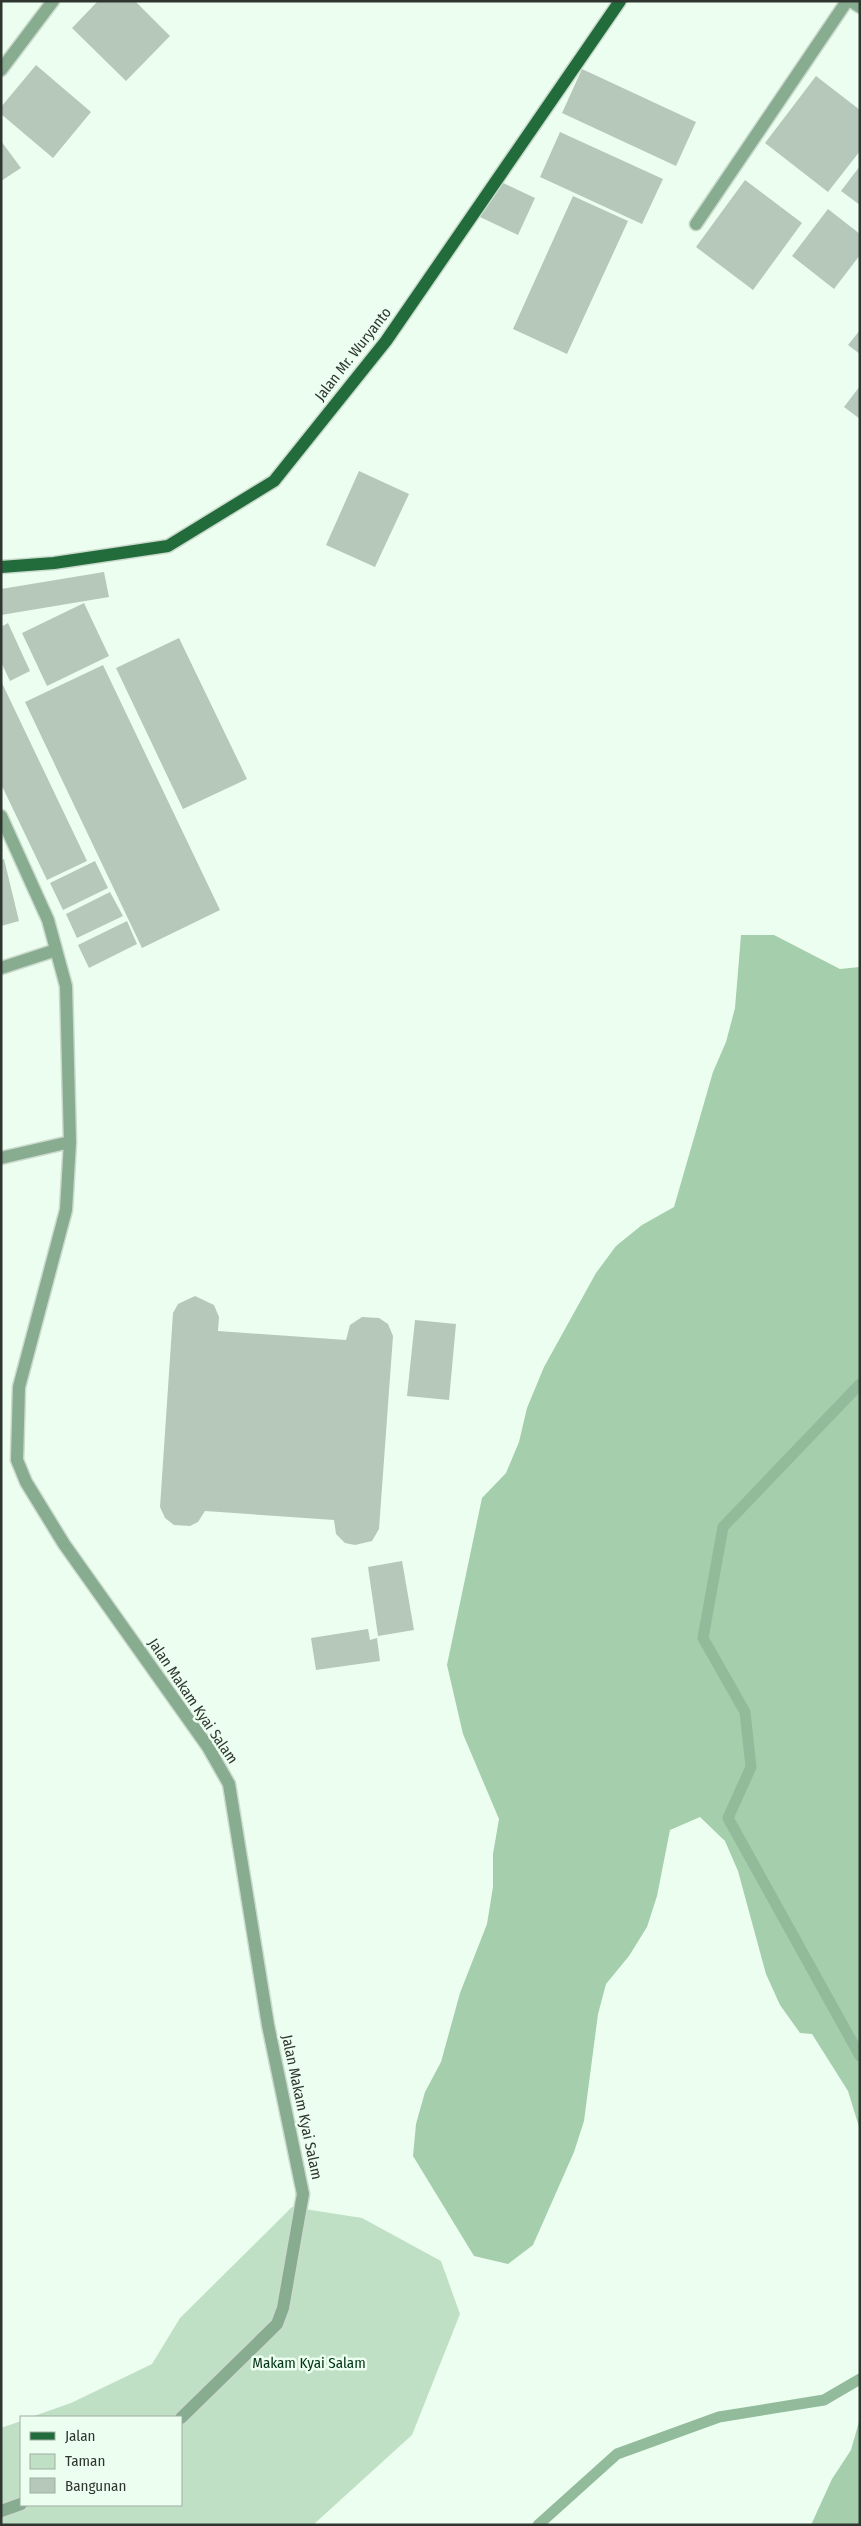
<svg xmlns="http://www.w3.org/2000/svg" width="861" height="2526" viewBox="0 0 861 2526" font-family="'Fira Sans Condensed',sans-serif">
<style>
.green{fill:#c0e0c6}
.forest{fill:#a4ceac}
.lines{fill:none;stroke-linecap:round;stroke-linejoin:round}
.stream{stroke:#91bb9a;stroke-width:11}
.building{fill:#b6c8ba}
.minor-casing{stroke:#cadacd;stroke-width:15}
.primary-casing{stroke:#cadacd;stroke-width:15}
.minor{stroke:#88ac90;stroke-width:12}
.primary{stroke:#226b3a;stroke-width:12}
.labels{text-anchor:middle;stroke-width:5;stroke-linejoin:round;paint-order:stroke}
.street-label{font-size:15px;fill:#2f3630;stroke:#ecfeef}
.park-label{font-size:15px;fill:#013415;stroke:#ecfeef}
</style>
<rect width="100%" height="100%" fill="#ecfeef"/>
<!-- green -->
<path class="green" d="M292 2207 362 2218 441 2261 460 2314 412 2435 313 2525H1V2428L21 2421V2505H181V2417H31L71 2403 152 2364 180 2318Z"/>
<!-- forest -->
<path class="forest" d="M741 935H774L840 969 860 967V2130L848 2091 812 2034 800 2033 780 2005 766 1974 738 1871 725 1841 700 1817 670 1830 657 1896 647 1927 629 1956 606 1984 598 2014 584 2121 574 2152 533 2245 508 2264 474 2256 413 2156 416 2124 425 2092 441 2062 460 1993 487 1924 493 1887V1854L499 1819 463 1734 447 1665 482 1498 506 1473 519 1442 527 1408 544 1367 596 1273 616 1246 642 1225 674 1207 713 1072 726 1042 735 1008Z
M860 2418V2525H811L832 2479 851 2450Z"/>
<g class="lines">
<!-- stream -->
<path class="stream" d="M860 1384 723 1527 703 1638 745 1712 751 1767 728 1818 860 2056
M538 2525 617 2454 719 2417 824 2400 860 2379"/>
</g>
<!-- building -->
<path class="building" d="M98 1H135L170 36 126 81 72 28Z
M36 65 91 112 53 158 1 114V107Z
M582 69 696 122 676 166 562 113Z
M816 76 860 110V151L828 192 765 143Z
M560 132 663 179 642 224 540 177Z
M1 141 21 168 1 181Z
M860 166V205L841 191Z
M497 180 535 198 518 235 480 217Z
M745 180 802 223 753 290 696 247Z
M573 196 628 221 567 354 513 329Z
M828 209 860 234V255L834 289 792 256Z
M860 330V354L848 345Z
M860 386V419L844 407Z
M359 471 409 494 375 567 326 545Z
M104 572 109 597 1 615V589Z
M84 603 109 656 47 686 22 633Z
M8 623 30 671 10 681 1 662V627Z
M179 638 247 779 183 809 116 668Z
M103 665 220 910 142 948 25 702Z
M1 681 87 861 47 880 1 784Z
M4 859 19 921 1 926V860Z
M95 861 108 888 63 910 50 883Z
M110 892 123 916 77 938 66 914Z
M127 921 137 944 89 968 78 945Z
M195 1296 214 1305 219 1317 218 1331 346 1340 350 1325 362 1317 379 1318 388 1324 393 1336 379 1529 372 1541 355 1545 345 1543 336 1534 334 1520 205 1511 198 1522 190 1526 174 1525 165 1518 160 1507 173 1313 178 1304Z
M415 1320 456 1324 449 1400 407 1396Z
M402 1561 414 1630 378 1636 368 1567Z
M368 1629 370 1640 377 1638 380 1661 316 1670 311 1638Z"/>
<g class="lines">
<!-- minor casing -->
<g class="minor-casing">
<path id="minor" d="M851 1 860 7
M1 70 53 1
M696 224 847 1
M1 816 48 920 66 986 70 1142 66 1210 19 1387 17 1460 26 1482 64 1544 208 1747 229 1784 268 2025 303 2194 283 2308 277 2324 181 2418
M1 968 56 950
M1 1158 70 1142
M1 2511 21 2504"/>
</g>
<!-- primary casing -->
<g class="primary-casing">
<path id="primary" d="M1 567 54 563 168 546 274 481 386 341 620 1"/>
</g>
<!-- minor -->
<use href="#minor" class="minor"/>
<!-- primary -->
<use href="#primary" class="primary"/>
</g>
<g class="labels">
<!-- street labels -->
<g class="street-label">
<text transform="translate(353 354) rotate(-52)" y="5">Jalan Mr. Wuryanto</text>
<text transform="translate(193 1701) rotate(56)" y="5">Jalan Makam Kyai Salam</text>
<text transform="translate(302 2107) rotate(78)" y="5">Jalan Makam Kyai Salam</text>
</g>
<!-- park labels -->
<g class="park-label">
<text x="309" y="2368">Makam Kyai Salam</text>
</g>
</g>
<!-- border -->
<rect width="861" height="2526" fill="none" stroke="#2f3630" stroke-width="5"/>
<!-- legend -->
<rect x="20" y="2416" width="162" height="90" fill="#ecfeef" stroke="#a0aea3"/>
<rect x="30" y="2432" width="25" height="8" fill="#226b3a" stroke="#a0aea3"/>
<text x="65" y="2441" font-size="15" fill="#2f3630">Jalan</text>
<rect x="30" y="2454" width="25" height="15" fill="#c0e0c6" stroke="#a0aea3"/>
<text x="65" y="2466" font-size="15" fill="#2f3630">Taman</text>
<rect x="30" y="2478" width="25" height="15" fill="#b6c8ba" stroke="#a0aea3"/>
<text x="65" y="2491" font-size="15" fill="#2f3630">Bangunan</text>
</svg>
